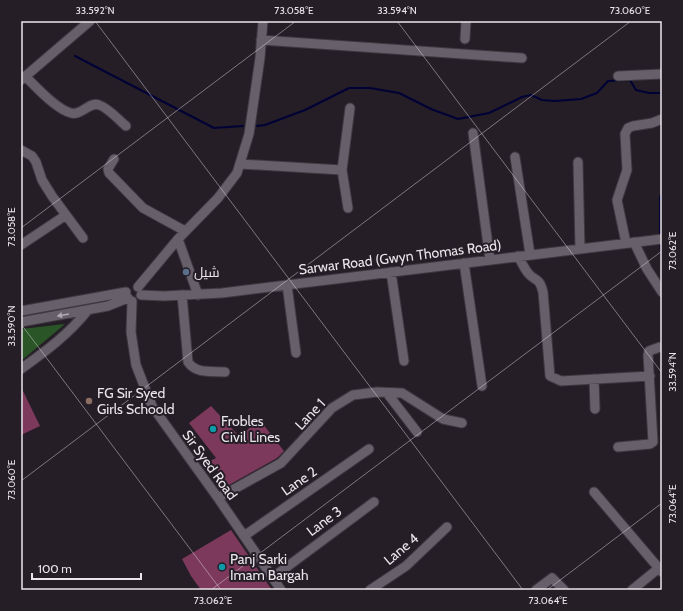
<svg xmlns="http://www.w3.org/2000/svg" width="683" height="611" viewBox="0 0 683 611" font-family="Cabin,Cairo,sans-serif">
<style>
.green{fill:#295527}
.lines{fill:none;stroke-linecap:round;stroke-linejoin:round}
.stream{stroke:#000235;stroke-width:2}
.building{fill:#7c395c}
.minor-casing{stroke:#3e3940;stroke-width:11}
.minor{stroke:#675f6a;stroke-width:9}
.oneway{fill:#afa9b1}
.ticks{fill:none;stroke:#eae5eb;stroke-width:1;stroke-opacity:0.45}
.service-dot{fill:#5c6f8a;stroke:#251e27;stroke-width:1.5}
.education-dot{fill:#8d6e63;stroke:#251e27;stroke-width:1.5}
.culture-dot{fill:#0f9aa8;stroke:#251e27;stroke-width:1.5}
.labels{text-anchor:middle;stroke-width:4;stroke-linejoin:round;paint-order:stroke}
.street-label{font-size:14px;fill:#eae5eb;stroke:#251e27}
.poi-label{font-size:14px;fill:#eae5eb;stroke:#251e27;text-anchor:start}
.neatline{fill:none;stroke:#eae5eb;stroke-width:1.5}
.ticks-label{font-size:10px;text-anchor:middle;fill:#eae5eb}
</style>
<rect width="100%" height="100%" fill="#251e27"/>
<!-- green -->
<path class="green" d="M65 324 21 361V329Z"/>
<g class="lines">
<!-- stream -->
<path class="stream" d="M75 56 214 128 243 126
M257 126 265 125 305 110 349 88H370L399 93 431 109 458 119 489 113 522 97 531 95 542 100 555 101 581 99 597 93 608 81 630 80 636 90 649 93H662
M660 237V197L662 193
M660 241 662 262"/>
</g>
<!-- building -->
<path class="building" d="M21 387 40 426 21 435Z
M211 406 240 437 259 419 284 451 277 458 229 485 210 461 216 458 189 423Z
M231 530 272 590H201L191 576 182 559Z"/>
<g class="lines">
<!-- minor casing -->
<g class="minor-casing">
<path id="minor" d="M465 39 466 21
M261 40 522 58
M25 76C36 87 56 109 71 113 81 116 90 101 99 105 107 107 119 120 126 126
M618 76 662 74
M21 80 90 21
M473 133 490 260
M21 150 32 156 36 162 42 180 52 196 83 238
M515 157 530 254
M114 159 108 169 109 173 143 208 185 231
M578 162 580 249
M240 164 342 170
M348 208 342 170 350 108
M178 239 198 295
M634 242 647 269 662 292
M626 243 617 200 627 170 625 134 628 128 633 126 652 123 662 119
M21 245 66 215
M518 256C521 261 524 268 528 273 535 282 539 276 543 292L550 376 561 381 650 376
M464 263 482 386
M391 272 404 361
M287 285 296 353
M138 287 178 239 218 198 237 173 249 134 260 58 263 21
M141 295 164 296 222 293 662 239
M182 295 188 362C196 374 211 371 225 372
M132 301 131 332 136 365 152 406 218 498 281 590
M21 311 126 292
M21 322 108 306 128 298
M21 369C46 351 69 334 88 310
M594 379 595 409
M387 393 417 432
M618 447 650 444 653 442 648 355 649 351 660 347
M594 492 662 572
M218 498 281 463 332 408 353 395 377 392 402 393 443 419 462 423
M244 536 369 449
M272 578 374 502
M370 590 406 566 447 527
M536 590 552 578 564 590
M632 590 659 568"/>
</g>
<!-- minor -->
<use href="#minor" class="minor"/>
</g>
<!-- one-way arrows -->
<defs><path id="oneway-solid" d="M-6-.8H1V-3.2L6.5 0L1 3.2V.8H-6Z"/></defs>
<use class="oneway" href="#oneway-solid" transform="translate(63 315) rotate(170)"/>
<!-- ticks -->
<path class="ticks" d="M95 21 523 590M397 21 662 373M21 228 296 21M21 324 221 590M21 481 631 21M211 590 662 251M547 590 662 503"/>
<!-- markers -->
<circle class="service-dot" cx="186" cy="272" r="4"/>
<circle class="education-dot" cx="89" cy="401" r="4"/>
<g class="culture-dot">
<circle cx="213" cy="429" r="4"/>
<circle cx="222" cy="567" r="4"/>
</g>
<g class="labels">
<!-- street labels -->
<g class="street-label">
<text transform="translate(400 257) rotate(-7)" y="5">Sarwar Road (Gwyn Thomas Road)</text>
<text transform="translate(310 414) rotate(-47)" y="5">Lane 1</text>
<text transform="translate(210 465) rotate(54)" y="5">Sir Syed Road</text>
<text transform="translate(299 481) rotate(-35)" y="5">Lane 2</text>
<text transform="translate(324 521) rotate(-37)" y="5">Lane 3</text>
<text transform="translate(401 549) rotate(-40)" y="5">Lane 4</text>
</g>
<!-- poi labels -->
<g class="poi-label">
<text x="194" y="277">شیل</text>
<text x="97" y="398">FG Sir Syed<tspan x="97" dy="16">Girls Schoold</tspan></text>
<text x="221" y="426">Frobles<tspan x="221" dy="16">Civil Lines</tspan></text>
<text x="230" y="564">Panj Sarki<tspan x="230" dy="16">Imam Bargah</tspan></text>
</g>
</g>
<!-- border -->
<rect width="683" height="611" fill="none" stroke="#251e27" stroke-width="44"/>
<!-- scale -->
<path d="M32 573v6h109v-6" fill="none" stroke="#eae5eb" stroke-width="2"/>
<text x="38" y="573" font-size="12" fill="#eae5eb" stroke="#251e27" stroke-width="3" paint-order="stroke">100 m</text>
<rect x="22" y="22" width="639" height="567" class="neatline"/>
<g class="ticks-label">
<text x="95" y="14">33.592°N</text>
<text x="294" y="14">73.058°E</text>
<text x="397" y="14">33.594°N</text>
<text x="630" y="14">73.060°E</text>
<text transform="translate(11 227) rotate(-90)" y="4">73.058°E</text>
<text transform="translate(672 251) rotate(-90)" y="4">73.062°E</text>
<text transform="translate(11 326) rotate(-90)" y="4">33.590°N</text>
<text transform="translate(672 372) rotate(-90)" y="4">33.594°N</text>
<text transform="translate(11 480) rotate(-90)" y="4">73.060°E</text>
<text transform="translate(672 504) rotate(-90)" y="4">73.064°E</text>
<text x="213" y="604">73.062°E</text>
<text x="548" y="604">73.064°E</text>
</g>
</svg>
